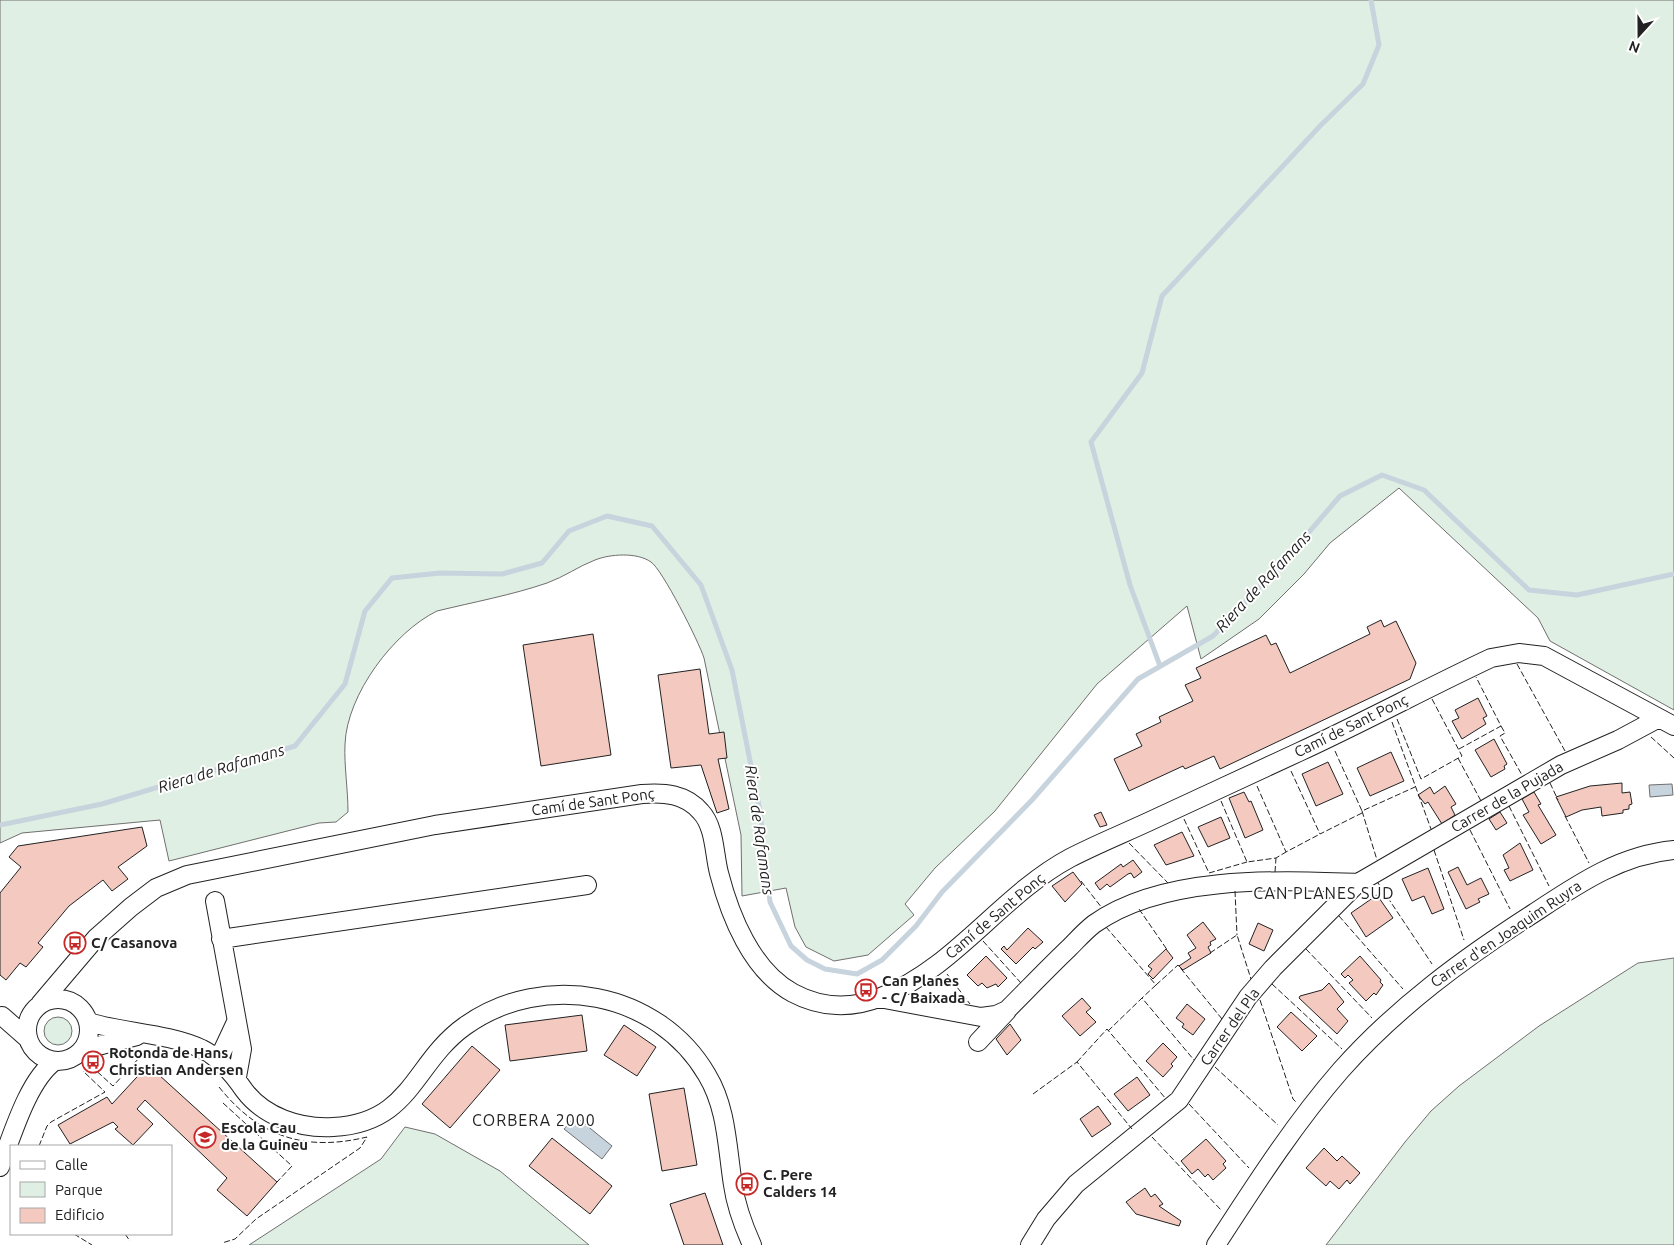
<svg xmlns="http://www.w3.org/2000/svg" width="1674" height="1245" viewBox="0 0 1674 1245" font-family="Ubuntu,sans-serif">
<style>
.green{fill:#e0efe3;stroke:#6f6f6f}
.water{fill:#c7d3dd;stroke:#6f6f6f}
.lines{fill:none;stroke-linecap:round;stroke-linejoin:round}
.stream{stroke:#c7d3dd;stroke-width:5}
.building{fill:#f3c9c0;stroke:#222}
.minor-casing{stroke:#222;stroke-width:20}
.minor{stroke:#fff;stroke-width:18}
.fence{stroke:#222;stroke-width:1;stroke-dasharray:6 2.5;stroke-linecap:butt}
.labels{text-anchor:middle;stroke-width:4;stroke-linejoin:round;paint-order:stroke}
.street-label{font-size:15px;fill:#222;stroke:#fff}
.poi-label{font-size:15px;font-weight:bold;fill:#222;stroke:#fff;text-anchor:start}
.water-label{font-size:16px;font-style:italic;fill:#222;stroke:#fff}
.neighbourhood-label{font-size:16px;letter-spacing:1px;fill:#222;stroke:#fff}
</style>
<rect width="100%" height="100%" fill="#fff"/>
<!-- green -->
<path class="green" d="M0 0H1674V710L1550 641 1538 618 1399 488 1330 543 1304 574 1259 619 1201 659 1187 606 1097 684 995 811 935 868 905 904 914 915 868 955 834 961 806 947 795 927 786 888 742 896 741 835 704 658C699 642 662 569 651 562 637 552 610 554 595 560 579 566 564 577 547 583 512 595 474 602 437 611 394 632 347 694 345 744 344 766 348 789 348 812L336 822 319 823 169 861 160 820 22 833 0 843Z
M1674 958V1245H1326L1405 1142 1431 1111 1459 1086 1539 1026 1638 963Z
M44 1031a14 14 0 1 1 28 0a14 14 0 1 1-28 0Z
M405 1127 435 1134 500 1171 589 1245H249L381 1159Z"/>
<!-- water -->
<path class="water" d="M1672 784 1673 795 1650 797 1649 785Z
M575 1116 612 1146 602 1159 564 1129Z"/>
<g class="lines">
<!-- stream -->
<path class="stream" d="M1160 666 1130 585 1091 442 1142 373 1162 296 1320 126 1363 84 1379 45 1371 0
M0 825 102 804 295 746 345 684 365 611 392 578 440 573 502 574 542 563 569 531 607 516 652 526 701 585 732 670 760 811 770 902 791 946 807 960 825 969 857 974 882 960 916 926 942 892 1032 800 1138 679 1213 636 1285 560 1340 496 1382 475 1424 490 1529 590 1577 595 1674 574"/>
</g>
<!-- building -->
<path class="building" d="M1381 620 1384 627 1396 621 1416 663 1410 679 1220 769 1214 756 1185 769 1183 766 1129 791 1114 759 1142 746 1136 734 1161 722 1159 717 1193 701 1185 685 1201 678 1196 668 1266 635 1271 645 1276 643 1290 673 1370 634 1367 627Z
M593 634 611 755 541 766 523 645Z
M700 669 709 734 724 732 727 758 718 759 729 809 717 813 701 765 671 768 658 675Z
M1478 698 1487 716 1483 718 1486 724 1462 739 1452 721 1459 718 1455 710Z
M1494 739 1507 764 1504 766 1505 769 1491 777 1475 750Z
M1391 752 1404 781 1370 796 1357 768Z
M1328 762 1343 794 1316 806 1302 774Z
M1622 783V793L1630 792 1632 804 1629 805V809L1623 810V813L1602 816 1601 807 1582 810 1566 817 1556 797 1590 786Z
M1445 786 1456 804 1451 807 1455 815 1442 824 1428 802 1425 804 1418 795 1430 787 1434 794Z
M1244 792 1249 802 1251 801 1263 830 1245 838 1229 798Z
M1534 792 1541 804 1538 805 1556 835 1541 844 1523 815 1529 812 1522 799Z
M1101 812 1107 825 1100 827 1094 815Z
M1500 812 1507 823 1496 830 1489 819Z
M1221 817 1230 838 1208 847 1198 827Z
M142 827 147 846 118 867 128 879 112 891 103 880 69 906 38 943 43 947 26 967 20 963 6 980 0 975V893L21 867 9 857 18 846Z
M1182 832 1194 856 1166 865 1154 845Z
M1520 843 1533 870 1510 881 1504 870 1509 868 1503 855Z
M1133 860 1142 872 1134 878 1131 873 1128 874 1110 887 1107 884 1100 890 1095 883 1121 864 1123 867Z
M1458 867 1467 885 1481 878 1489 894 1478 899 1480 902 1466 909 1448 872Z
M1428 868 1444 909 1432 914 1424 896 1412 901 1402 879Z
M1073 872 1082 884 1065 902 1052 886Z
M1377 895 1393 918 1366 937 1351 913Z
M1203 922 1216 939 1210 942 1211 945 1208 947 1211 953 1183 970 1179 966 1191 958 1188 953 1196 948 1187 935Z
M1258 923 1273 930 1264 951 1249 944Z
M1028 928 1043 942 1035 949 1033 947 1016 964 1001 949 1004 946 1007 950Z
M1166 949 1173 958 1153 979 1148 974 1152 969 1148 966Z
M986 956 1007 978 998 987 996 984 987 988 982 983 978 986 967 975Z
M1360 956 1381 980 1380 982 1383 985 1376 995 1374 993 1366 1001 1349 983 1353 980 1348 975 1345 978 1341 974Z
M1329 983 1344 1002 1337 1009 1348 1021 1337 1034 1299 998 1300 996 1322 990Z
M1082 998 1091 1008 1086 1012 1096 1022 1080 1036 1062 1016Z
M1187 1004 1205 1019 1193 1035 1182 1027 1184 1024 1176 1018Z
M1291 1012 1317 1036 1302 1051 1277 1027Z
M582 1015 587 1051 510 1061 505 1025Z
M1010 1024 1021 1040 1007 1055 996 1039Z
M624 1025 656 1047 637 1076 604 1055Z
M1163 1043 1177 1057 1171 1064 1173 1066 1163 1077 1146 1061Z
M472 1046 500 1070 450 1128 422 1104Z
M148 1065 277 1182 247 1216 217 1190 227 1178 145 1100 137 1109 153 1124 133 1145 115 1129 118 1127 113 1122 70 1144 58 1125 107 1097 112 1104Z
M1137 1077 1150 1095 1128 1111 1114 1094Z
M684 1088 697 1165 662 1171 649 1094Z
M1098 1106 1111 1124 1092 1137 1080 1119Z
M552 1138 612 1186 590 1214 529 1166Z
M1206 1139 1226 1161 1223 1164 1226 1168 1213 1180 1208 1174 1205 1177 1198 1169 1192 1174 1181 1161Z
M1324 1148 1337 1161 1342 1156 1360 1173 1350 1184 1347 1180 1339 1189 1330 1181 1326 1186 1306 1168Z
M1145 1188 1151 1197 1155 1194 1163 1204 1159 1206 1181 1221 1179 1226 1136 1214 1126 1202Z
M705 1193 723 1245H684L670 1204Z"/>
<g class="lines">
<!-- minor casing -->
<g class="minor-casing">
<path id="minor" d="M215 901 242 1049 237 1077
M221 939 587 885
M879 998 981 1017 996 1015 1007 1010C1028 989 1048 968 1069 948 1077 940 1085 931 1094 924 1163 875 1276 880 1358 883
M27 1030a31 31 0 1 1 62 0a31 31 0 1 1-62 0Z
M40 1004 96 938 131 907 156 888 187 875 435 825 642 794C664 792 686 794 701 812 715 827 714 854 719 873 730 916 752 971 793 993 821 1008 852 1009 881 997 955 968 1001 895 1070 858 1095 845 1122 834 1148 822 1198 799 1249 775 1299 752 1364 722 1427 688 1491 658L1519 653 1544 656 1674 726
M2 1016 27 1038
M88 1022C125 1033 167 1033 202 1049 220 1058 233 1074 244 1090 264 1117 300 1129 333 1127 412 1123 413 1063 465 1026 544 970 658 991 707 1075 727 1108 727 1147 733 1185 736 1206 743 1225 752 1245
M978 1042 1007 1011
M82 1050 137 1036
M214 1056 222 1052 236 1022
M0 1167C12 1136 28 1080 55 1061
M1030 1245 1046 1219 1076 1184 1179 1100 1248 997 1273 968 1358 883 1561 765 1618 740 1659 718
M1216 1245C1255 1185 1294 1124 1341 1070 1397 1007 1464 958 1534 913 1578 884 1620 855 1674 850"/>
</g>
<!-- minor -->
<use href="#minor" class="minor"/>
<!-- fence -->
<path class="fence" d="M1517 664 1565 751
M1397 719 1421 779 1462 756 1432 699
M1392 722 1431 829
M1501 726 1505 733 1500 736 1522 775
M1651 737 1674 758
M1459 749 1501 726 1476 677
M1335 751 1362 811 1415 787
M1458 758 1481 801
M1291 771 1320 834 1362 813
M1550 783 1558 800
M1257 786 1286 852 1320 834
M1221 801 1247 862 1276 858 1286 852
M1509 806 1549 886
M1362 811 1377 860
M1565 816 1589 863
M1184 819 1209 873 1247 862
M1470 830 1510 909
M1129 843 1168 883
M1434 850 1464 940
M1275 872 1276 858
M1081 881 1102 908
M1378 883 1432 964
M1235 891 1237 935
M1139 909 1168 951
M1339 916 1403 989
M1106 927 1156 985 1142 998
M983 941 1021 983
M1306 949 1372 1018
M1210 953 1237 935 1251 979
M947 974 970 1004
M1272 984 1342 1049
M1156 985 1178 965 1222 1019
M1260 1000 1293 1099 1296 1102
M1108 1031 1142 998 1194 1060
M1077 1062 1107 1029 1166 1099
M91 1066 113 1086 141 1056
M1215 1067 1278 1125
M219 1087C259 1137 305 1152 367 1137L360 1148 256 1219 235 1239 222 1243
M1033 1094 1077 1062 1132 1129
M223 1103 292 1166 277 1182
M1189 1104 1249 1168
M1152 1137 1221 1210
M39 1146 47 1126 51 1122 105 1092 83 1071
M74 1234 92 1245
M125 1234 130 1241"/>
</g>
<!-- icons -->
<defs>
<g id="bus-ring" transform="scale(1.125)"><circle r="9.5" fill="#fff" stroke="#c62828" stroke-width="1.5"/><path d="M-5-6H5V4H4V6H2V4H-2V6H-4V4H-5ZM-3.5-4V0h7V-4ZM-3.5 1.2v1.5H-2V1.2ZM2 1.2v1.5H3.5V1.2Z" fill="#c62828"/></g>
<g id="school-ring" transform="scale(1.125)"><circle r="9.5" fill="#fff" stroke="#c62828" stroke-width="1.5"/><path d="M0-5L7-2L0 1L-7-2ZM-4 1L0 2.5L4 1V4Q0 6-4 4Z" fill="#c62828"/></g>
</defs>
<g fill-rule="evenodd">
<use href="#bus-ring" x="75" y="943"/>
<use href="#bus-ring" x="866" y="990"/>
<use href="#bus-ring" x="93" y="1062"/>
<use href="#school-ring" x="205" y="1137"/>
<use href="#bus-ring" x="747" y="1184"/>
</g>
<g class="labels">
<!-- street labels -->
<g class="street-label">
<text transform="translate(1351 726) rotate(-26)" y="5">Camí de Sant Ponç</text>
<text transform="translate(1507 797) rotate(-30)" y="5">Carrer de la Pujada</text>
<text transform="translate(593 802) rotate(-8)" y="5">Camí de Sant Ponç</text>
<text transform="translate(995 916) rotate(-40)" y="5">Camí de Sant Ponç</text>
<text transform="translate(1506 934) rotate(-34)" y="5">Carrer d'en Joaquim Ruyra</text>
<text transform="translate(1230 1027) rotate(-55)" y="5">Carrer del Pla</text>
</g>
<!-- poi labels -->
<g class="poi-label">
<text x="91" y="948">C/ Casanova</text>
<text x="882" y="986">Can Planes<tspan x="882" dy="17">- C/ Baixada</tspan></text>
<text x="109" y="1058">Rotonda de Hans<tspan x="109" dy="17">Christian Andersen</tspan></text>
<text x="221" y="1133">Escola Cau<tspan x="221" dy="17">de la Guineu</tspan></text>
<text x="763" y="1180">C. Pere<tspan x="763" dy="17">Calders 14</tspan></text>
</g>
<!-- water labels -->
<g class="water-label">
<text transform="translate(1263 581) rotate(-47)" y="6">Riera de Rafamans</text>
<text transform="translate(221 768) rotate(-17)" y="6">Riera de Rafamans</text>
<text transform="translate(760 830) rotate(82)" y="6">Riera de Rafamans</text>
</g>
<!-- neighbourhood labels -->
<g class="neighbourhood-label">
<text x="1324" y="899">CAN PLANES SUD</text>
<text x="534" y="1126">CORBERA 2000</text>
</g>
</g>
<!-- legend -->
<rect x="10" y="1145" width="162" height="90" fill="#ffffff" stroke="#a7a7a7"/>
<rect x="20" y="1161" width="25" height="8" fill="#ffffff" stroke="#a7a7a7"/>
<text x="55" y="1170" font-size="15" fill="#222222">Calle</text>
<rect x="20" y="1182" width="25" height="15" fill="#e0efe3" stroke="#a7a7a7"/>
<text x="55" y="1195" font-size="15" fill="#222222">Parque</text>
<rect x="20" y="1208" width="25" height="15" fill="#f3c9c0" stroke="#a7a7a7"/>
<text x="55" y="1220" font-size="15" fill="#222222">Edificio</text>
<!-- north arrow -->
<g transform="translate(1639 35) rotate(201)" stroke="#ffffff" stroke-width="4" paint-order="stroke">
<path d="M0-4L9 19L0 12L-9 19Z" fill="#222222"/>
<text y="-8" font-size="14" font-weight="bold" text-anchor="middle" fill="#222222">N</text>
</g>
</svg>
